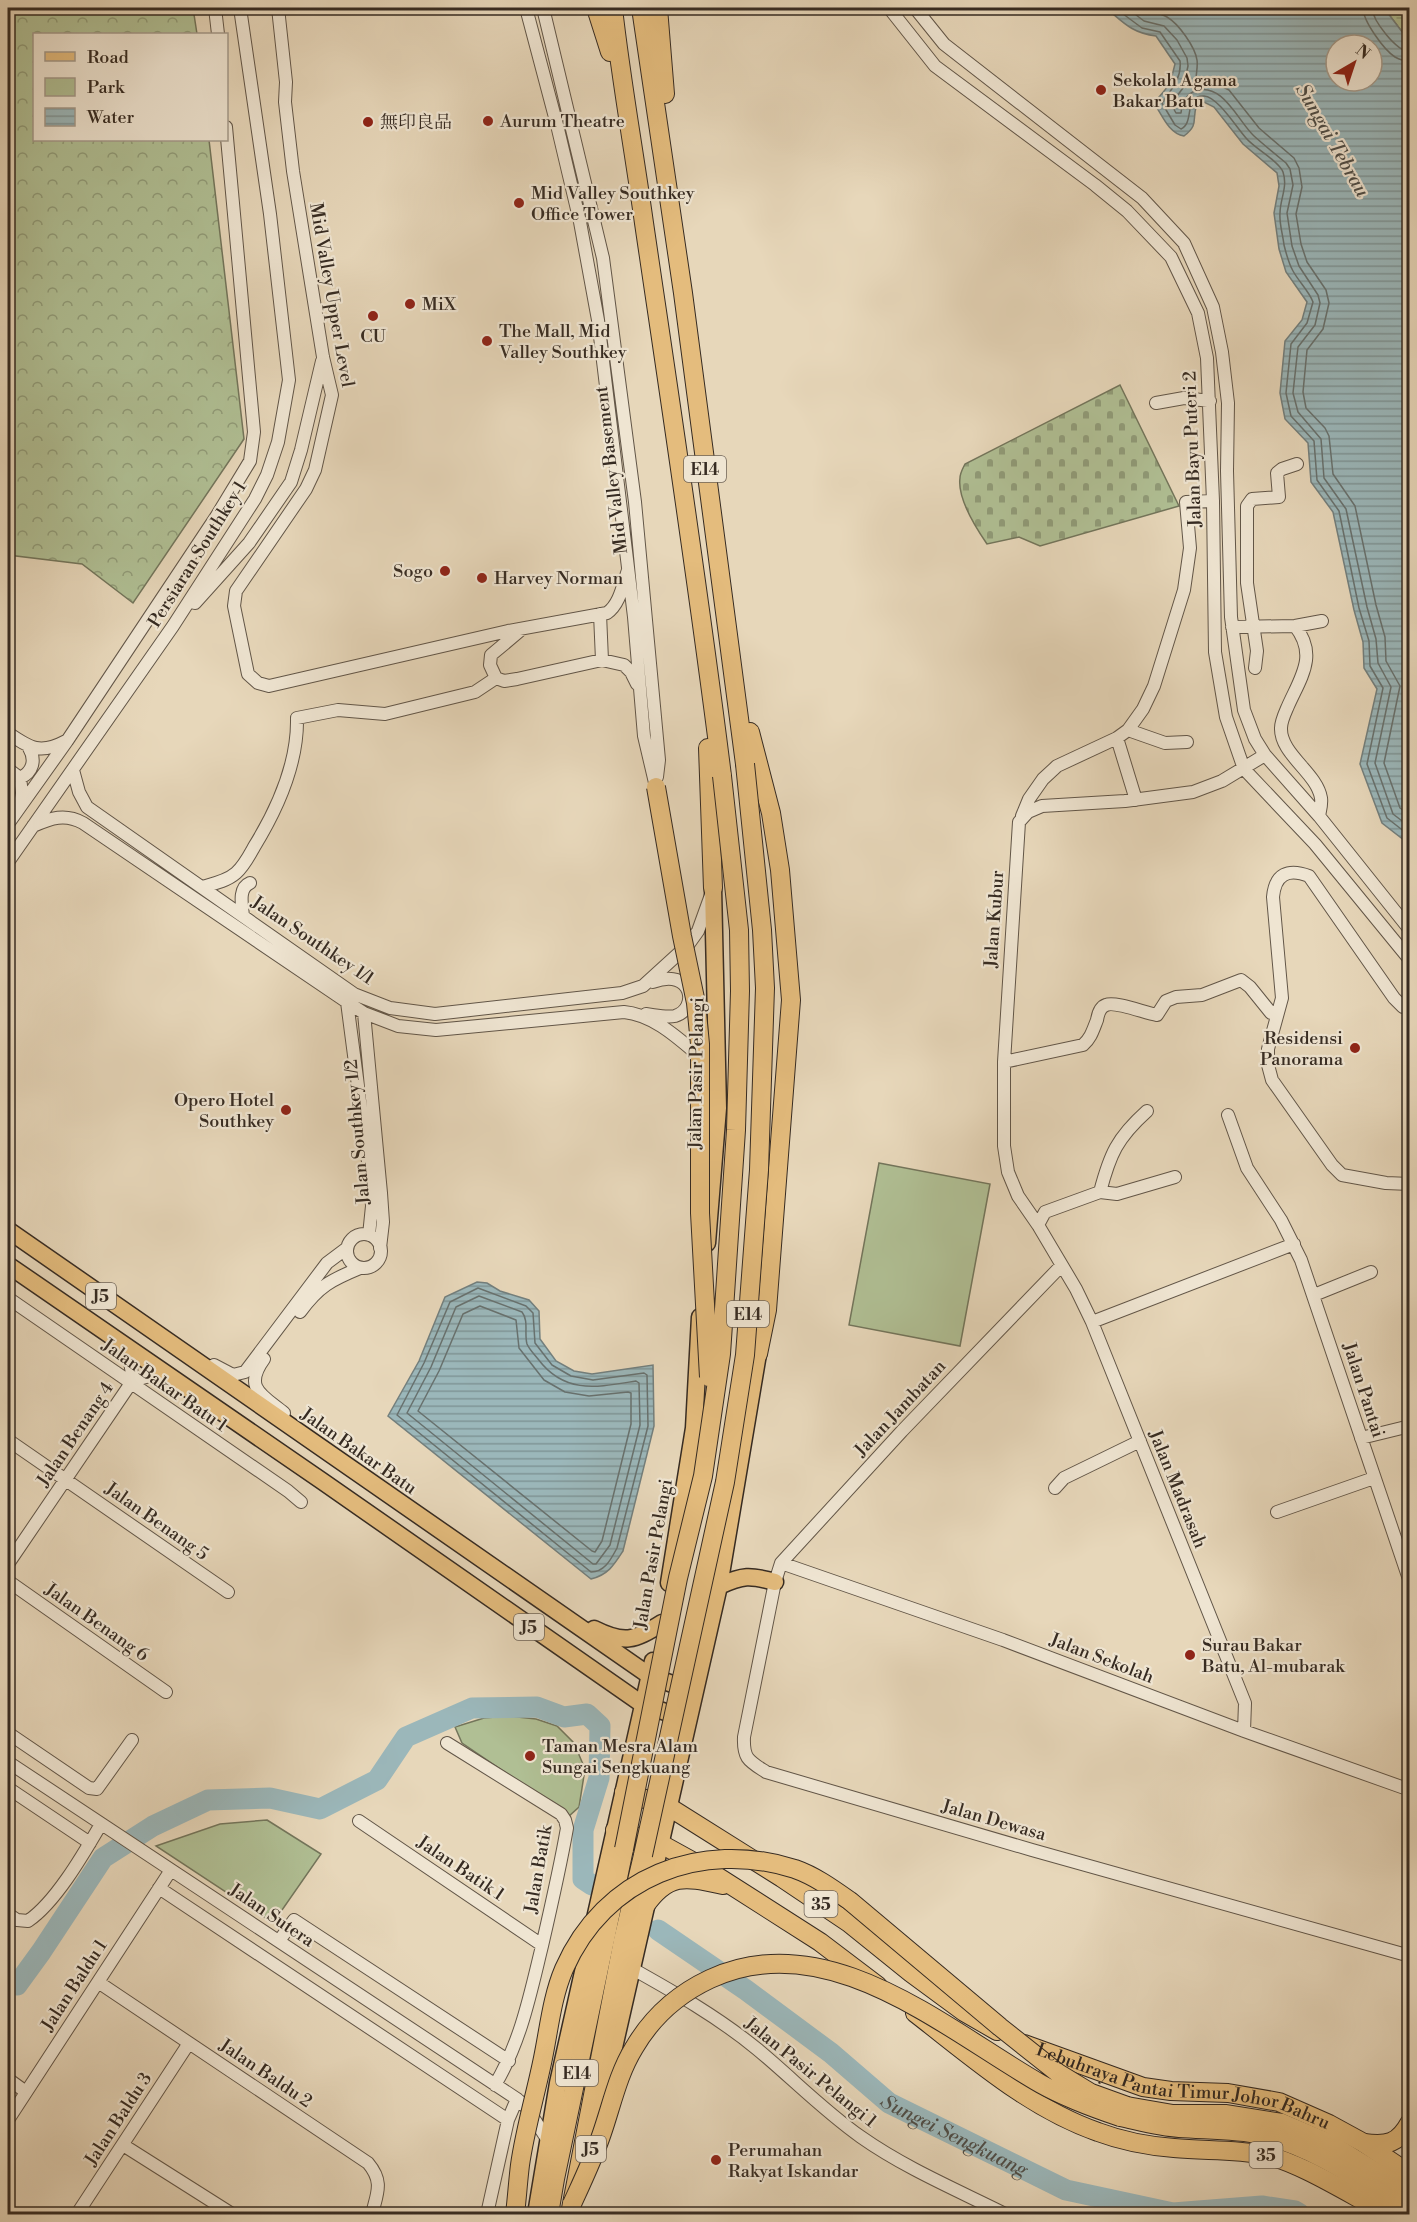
<svg xmlns="http://www.w3.org/2000/svg" width="1417" height="2222" viewBox="0 0 1417 2222" font-family="'Libre Bodoni','Noto Serif SC',serif">
<style>
.green{fill:#b0bf94;stroke:#73755b;stroke-width:1.5}
.forest{fill:url(#forest-crowns);stroke:#73755b;stroke-width:1.5}
.wetland{fill:url(#wetland-marsh);stroke:#73755b;stroke-width:1.5}
.cemetery{fill:url(#cemetery-stones);stroke:#73755b;stroke-width:1.5}
.water{fill:url(#water-rules);stroke:#737f7d;stroke-width:1.5;fill-rule:evenodd}
.lines{fill:none;stroke-linecap:round;stroke-linejoin:round}
.shore{stroke:#68716e;stroke-width:1.5}
.river{stroke:#9bb7ba;stroke-width:21}
.minor-casing{stroke:#625648;stroke-width:14}
.major-casing{stroke:#362b22;stroke-width:19}
.highway-casing{stroke:#362b22;stroke-width:20}
.minor{stroke:#efe5d2;stroke-width:12}
.major{stroke:#e4bc7d;stroke-width:16}
.highway{stroke:#e4bc7d;stroke-width:18}
.highway-bridge-casing{stroke:#362b22;stroke-width:20;stroke-linecap:butt}
.highway-bridge{stroke:#e4bc7d;stroke-width:18}
.poi-dot{fill:#8f2418;stroke:#efe5d2;stroke-width:2}
.labels{text-anchor:middle;stroke-width:4.5;stroke-linejoin:round;paint-order:stroke}
.shield{fill:#efe5d2;stroke:#6e6357;stroke-width:1.5}
.shield-label{font-size:16px;font-weight:bold;fill:#362b22}
.poi-label{font-size:18px;fill:#362b22;stroke:#efe5d2;text-anchor:start}
.street-label{font-size:18px;fill:#362b22;stroke:#efe5d2}
.water-label{font-size:20px;font-style:italic;fill:#4f4e48;stroke:#efe5d2}
</style>
<defs>
<pattern id="forest-crowns" width="20" height="18" patternUnits="userSpaceOnUse" patternTransform="scale(1.5)"><rect width="20" height="18" fill="#b0bf94"/><path d="M2 6a3 3 0 1 1 6 0M12 15a3 3 0 1 1 6 0" fill="none" stroke="#909b78"/></pattern>
<pattern id="wetland-marsh" width="20" height="14" patternUnits="userSpaceOnUse" patternTransform="scale(1.5)"><rect width="20" height="14" fill="#b0bf94"/><path d="M1 5h8M5 5V1M11 12h8M15 12V8" fill="none" stroke="#909b78"/></pattern>
<pattern id="cemetery-stones" width="16" height="16" patternUnits="userSpaceOnUse" patternTransform="scale(1.5)"><rect width="16" height="16" fill="#b0bf94"/><path d="M2 7V4a2 2 0 0 1 4 0v3zM10 15v-3a2 2 0 0 1 4 0v3z" fill="#909b78"/></pattern>
<pattern id="water-rules" width="6" height="5" patternUnits="userSpaceOnUse" patternTransform="scale(1.5)"><rect width="6" height="5" fill="#9bb7ba"/><path d="M0 2.5h6" fill="none" stroke="#7f9597"/></pattern>
</defs>
<rect width="100%" height="100%" fill="#e7d7ba"/>
<filter id="stains"><feTurbulence type="fractalNoise" baseFrequency=".00333" numOctaves="4"/><feColorMatrix values="0 0 0 0 .2 0 0 0 0 .09 0 0 0 0 .02 0 0 0 .5 -.17"/></filter>
<radialGradient id="worn" r=".72"><stop offset=".6" stop-color="#630" stop-opacity="0"/><stop offset="1" stop-color="#630" stop-opacity=".3"/></radialGradient>
<!-- green -->
<path class="green" d="M879 1163 990 1184 960 1346 849 1325Z
M507 1716 536 1719 557 1726 574 1743 585 1769 579 1807 569 1816 462 1743 455 1727 484 1718Z
M267 1820 321 1854 273 1923 156 1846 220 1824Z"/>
<!-- forest -->
<path class="forest" d="M8 8H193L197 34H34V140H209L244 439 133 603 82 564 8 555Z"/>
<!-- wetland -->
<path class="wetland" d="M1384 8H1409V41Z"/>
<!-- cemetery -->
<path class="cemetery" d="M1120 385 1179 506 1040 546 1019 537 987 544C976 528 957 499 960 478 960 473 963 468 965 464Z"/>
<!-- water -->
<path class="water" d="M1106 8H1384L1409 41V844L1382 823 1360 764 1377 689 1364 668 1363 642 1354 610 1333 512 1311 482 1308 443 1285 419 1280 393 1285 341 1302 320 1307 302 1286 272 1279 249 1274 213 1279 186 1277 173 1243 144 1214 107 1204 102 1197 105C1191 119 1200 124 1184 136 1169 134 1162 115 1154 103L1170 84 1175 64 1156 36C1132 33 1124 23 1106 8ZM1336 45H1372V81H1336Z
M477 1282 487 1283 500 1291 529 1300 539 1311 540 1339 556 1361 574 1371 592 1374 653 1365 654 1426 623 1551C614 1565 608 1575 591 1579L388 1416 419 1361 445 1297Z"/>
<g class="lines">
<!-- shore -->
<path class="shore" d="M1115 8 1142 28 1160 32 1180 61C1182 78 1171 90 1162 103L1175 125 1181 129C1195 123 1183 95 1204 96 1218 97 1236 127 1246 138 1254 148 1279 161 1283 172 1288 187 1280 199 1280 213 1279 223 1283 235 1284 245 1286 253 1289 264 1293 271 1299 282 1309 291 1313 302L1307 323 1291 344 1286 393 1291 416 1314 441 1317 480 1339 511 1359 608 1369 641 1370 666 1383 688 1367 764 1387 818 1410 836
M1127 8 1144 21 1164 26 1177 40 1187 58 1188 66 1183 88 1171 104 1176 113H1181C1182 103 1185 95 1195 91 1222 81 1238 121 1254 136 1264 145 1275 154 1286 163L1290 169 1293 185 1287 213 1292 246 1299 266 1318 295 1320 303 1315 325 1298 347 1293 393 1298 412 1321 439 1324 478 1346 509 1367 607 1376 639 1378 663 1391 687 1375 763 1393 814 1410 827
M1140 8C1149 13 1158 12 1167 17 1179 24 1195 47 1197 60 1198 67 1196 73 1196 80L1211 81 1229 90 1259 128 1294 158 1299 168 1302 187 1296 214 1301 244 1307 262 1326 290 1329 303 1323 329 1307 350 1303 392 1306 408 1325 428 1329 436 1333 474 1355 506 1376 605 1385 637 1386 661 1400 686 1384 763 1400 808 1410 815
M1363 8C1363 21 1384 50 1395 57 1400 60 1404 61 1410 61
M1372 8C1373 21 1396 51 1410 52
M478 1288 526 1306 533 1313 535 1343 552 1365 571 1376 593 1380 644 1373 647 1375 648 1426 617 1548C611 1559 605 1572 591 1572L397 1415 424 1363 450 1302Z
M479 1296 522 1312C529 1321 524 1333 527 1344 529 1349 534 1354 538 1359 565 1395 598 1387 636 1381L639 1383 640 1425 610 1545 596 1564H593L407 1413 431 1367 456 1307Z
M480 1306 516 1320 519 1348 544 1380 565 1392 589 1396 628 1392 631 1393V1424L602 1541 595 1552 592 1551 418 1411 439 1371 463 1314Z"/>
<!-- river -->
<g class="river">
<path id="s1" d="M658 1930 746 1990 831 2053 889 2103 1066 2190 1173 2213 1262 2206 1295 2211 1300 2214"/>
<path d="M8 1984 17 1985 41 1952 103 1858 153 1826 208 1800 270 1798 320 1809 377 1780 406 1737 472 1708 537 1707 564 1717 587 1714 600 1726 599 1778 583 1830V1879L592 1885"/>
</g>
<!-- minor casing -->
<g class="minor-casing">
<path id="minor" d="M215 8 218 34
M278 8 286 82 285 102 293 171 323 357 332 395 315 470 306 489 236 591 234 606 248 674 258 683 269 686 508 631 607 613C620 604 623 584 628 570
M526 8 557 125 580 222 598 320 634 617 644 736 656 787
M543 8 603 258 635 502 659 760 657 777
M889 8 935 66 1095 185 1127 211 1171 257 1198 313 1207 358 1213 501 1215 652 1226 717 1244 769 1315 844 1410 960
M915 8 944 44 1142 198 1184 243 1213 307 1222 352 1228 403 1227 471 1231 617 1244 710 1255 739 1265 755 1319 816 1410 930
M1156 403 1184 398 1210 401
M195 603 249 543 291 482 301 450 322 361
M600 614 602 660
M1295 626C1318 655 1301 677 1288 706 1285 713 1281 721 1281 728 1280 754 1317 773 1321 798 1322 804 1320 811 1319 816
M1232 627 1295 626 1322 621
M522 629 491 655 490 665 496 678 504 681 517 679 602 660 624 665 631 672 637 684
M1255 668 1257 651 1247 583V506L1252 499 1279 497 1277 473 1282 469 1297 464
M1128 730 1165 743 1187 742
M8 733C30 748 40 755 66 741
M1117 738 1136 800
M8 769 20 778 22 793 20 804
M73 770 79 792 87 807 354 994 390 1008 435 1014 622 993 643 986 688 945 698 931 711 895
M20 778C33 772 36 760 29 748
M1022 816 1029 799 1043 779 1057 766 1117 738 1128 730 1143 709 1154 686 1184 590 1190 548 1186 502 1213 501
M8 824 67 741 216 517 250 461 254 432 226 127
M33 826C51 818 65 813 83 823L347 1002 364 1013 398 1026 436 1030 624 1012C655 1015 680 1040 704 1060
M8 862 173 626 255 499 267 475 278 442 289 380 270 214 240 8
M202 887C213 884 227 881 236 873 244 866 249 856 254 847 278 808 298 764 297 718L338 710 385 714 475 692 496 678
M243 916C242 905 238 888 250 883
M347 1002 370 1177 372 1206 369 1235
M1410 1006 1403 1007 1394 998 1309 876C1288 868 1275 874 1273 897L1282 998 1268 1049V1065L1272 1080 1332 1165 1342 1175 1386 1183 1410 1184
M364 1013 381 1193 383 1222 380 1248
M646 1014C655 1015 666 1018 675 1016 699 1009 693 967 653 982
M1004 1062 1083 1045C1091 1038 1093 1030 1097 1020 1098 1014 1100 1007 1106 1005 1115 1001 1145 1013 1157 1015L1166 1001 1176 997 1202 995 1241 980 1250 987 1271 1013
M1228 1115 1247 1168 1281 1220 1301 1260 1410 1582
M1100 1192 1117 1194 1175 1177
M1038 1225 1045 1212 1100 1192C1110 1154 1117 1138 1147 1111
M347 1251a17 17 0 1 1 34 0a17 17 0 1 1-34 0Z
M1061 1266 902 1431 781 1563 775 1582 744 1737C743 1759 749 1761 766 1772L1032 1850 1410 1956
M1314 1295 1371 1272
M8 1298 288 1491 301 1502
M300 1312C319 1286 331 1280 360 1268
M1092 1322 1294 1244
M264 1359C243 1388 262 1395 284 1413
M214 1365 233 1375 245 1372 327 1263 347 1248
M131 1383C145 1375 155 1375 169 1379
M1361 1438 1410 1426
M8 1440 228 1592
M1055 1488 1064 1478 1140 1441
M1277 1512 1374 1478
M781 1563 1003 1640 1244 1731 1410 1790
M8 1564 131 1383C134 1368 128 1358 122 1345
M8 1581 166 1692
M1244 1731 1245 1703 1092 1322 1076 1289 1038 1225 1018 1196 1008 1172 1004 1146V1062L1019 822 1028 812 1042 806 1125 801 1193 792 1222 781 1265 755
M8 1733 89 1788 97 1789 132 1740
M447 1743 561 1814 565 1820 567 1828C560 1868 551 1907 542 1946 530 1995 521 2041 495 2085
M8 1762 517 2099 527 2108 547 2139
M8 1788 90 1843
M359 1821 542 1945
M159 1888 508 2120
M8 1914 17 1920 28 1921C56 1902 84 1853 101 1824
M279 1941 294 1920 509 2061
M631 1968C674 1992 718 2017 757 2049 792 2078 824 2111 861 2137 905 2168 957 2190 1005 2214
M98 1982 368 2163C384 2182 377 2193 372 2214
M8 2079 26 2092
M8 2120 171 1870
M123 2145 232 2214
M77 2214 189 2043
M487 2214 508 2120 517 2099"/>
</g>
<!-- major casing -->
<g class="major-casing">
<path id="major" d="M8 1230 650 1676 692 1691
M707 1243 718 1108 713 888
M8 1265 322 1481 642 1704 686 1719
M669 1583 694 1428 700 1317
M719 1586C743 1575 750 1575 775 1582
M594 1629C624 1644 634 1641 662 1623
M595 2131 719 1586 758 1354
M536 2214 558 2083 653 1661"/>
</g>
<!-- highway casing -->
<g class="highway-casing">
<g id="highway">
<path d="M596 8 610 52"/>
<path d="M613 8C621 80 634 151 644 223 671 407 699 591 722 776"/>
<path d="M641 8 683 293 745 764"/>
<path d="M658 8 665 94"/>
<path d="M750 732 771 813 780 870 791 1000 767 1310 758 1354"/>
<path d="M708 748 713 888"/>
<path d="M624 1792 669 1807 782 1878 849 1923 911 1973 964 2012 997 2031"/>
<path d="M615 1830 661 1844 701 1866 820 1942 878 1986"/>
<path d="M645 1906C669 1872 686 1877 723 1885"/>
<path d="M915 2013C972 2057 1029 2108 1098 2132 1122 2141 1148 2146 1174 2148 1204 2151 1234 2149 1265 2155 1300 2162 1354 2197 1388 2214"/>
<path id="s2" d="M1024 2044 1143 2087 1171 2091 1228 2093 1279 2102 1329 2124 1362 2142 1410 2174"/>
<path d="M1127 2106 1173 2114H1225L1282 2123 1329 2143 1410 2193"/>
<path d="M1120 2117C1139 2121 1160 2127 1179 2128 1207 2130 1235 2129 1262 2135 1315 2147 1363 2183 1410 2211"/>
<path d="M1364 2143C1387 2146 1398 2144 1410 2122"/>
<path d="M549 2214 555 2179 624 1849"/>
<path d="M570 2214 623 1940 643 1855"/>
</g>
</g>
<!-- minor -->
<use href="#minor" class="minor"/>
<!-- major -->
<use href="#major" class="major"/>
<!-- highway -->
<use href="#highway" class="highway"/>
<!-- highway-bridge casing -->
<g class="highway-bridge-casing">
<path id="highway-bridge" d="M656 787 682 936 696 1003 700 1044V1213L709 1377
M624 1849 678 1578 703 1476 721 1354 736 1130 740 991 739 930 722 776
M643 1855 725 1482 745 1355 759 1170 765 988 762 930 745 764
M572 2204C583 2180 594 2157 602 2133 612 2104 618 2074 634 2048 652 2017 678 1994 710 1979 827 1924 945 2029 1041 2084 1066 2098 1093 2108 1120 2117
M515 2214C517 2198 518 2181 520 2165 525 2129 536 2093 543 2058 549 2029 552 1997 564 1969 604 1877 701 1839 795 1869 815 1876 833 1889 850 1901L1000 2027 1058 2073 1091 2093 1127 2106"/>
</g>
<!-- highway-bridge -->
<use href="#highway-bridge" class="highway-bridge"/>
</g>
<!-- markers -->
<g class="poi-dot">
<circle cx="1101" cy="90" r="6"/>
<circle cx="488" cy="121" r="6"/>
<circle cx="368" cy="122" r="6"/>
<circle cx="519" cy="203" r="6"/>
<circle cx="410" cy="304" r="6"/>
<circle cx="373" cy="316" r="6"/>
<circle cx="487" cy="341" r="6"/>
<circle cx="445" cy="571" r="6"/>
<circle cx="482" cy="578" r="6"/>
<circle cx="1355" cy="1048" r="6"/>
<circle cx="286" cy="1110" r="6"/>
<circle cx="1190" cy="1655" r="6"/>
<circle cx="530" cy="1756" r="6"/>
<circle cx="716" cy="2160" r="6"/>
</g>
<g class="labels">
<!-- shield labels -->
<g class="shield">
<rect x="684" y="456" width="42" height="26" rx="4.5"/>
<rect x="86" y="1283" width="30" height="26" rx="4.5"/>
<rect x="727" y="1301" width="42" height="26" rx="4.5"/>
<rect x="514" y="1614" width="30" height="26" rx="4.5"/>
<rect x="804.5" y="1891" width="33" height="26" rx="4.5"/>
<rect x="556" y="2060" width="42" height="26" rx="4.5"/>
<rect x="576" y="2136" width="30" height="26" rx="4.5"/>
<rect x="1249.5" y="2142" width="33" height="26" rx="4.5"/>
</g>
<g class="shield-label">
<text x="705" y="475">E14</text>
<text x="101" y="1302">J5</text>
<text x="748" y="1320">E14</text>
<text x="529" y="1633">J5</text>
<text x="821" y="1910">35</text>
<text x="577" y="2079">E14</text>
<text x="591" y="2155">J5</text>
<text x="1266" y="2161">35</text>
</g>
<!-- poi labels -->
<g class="poi-label">
<text x="1113" y="86">Sekolah Agama<tspan x="1113" dy="21">Bakar Batu</tspan></text>
<text x="500" y="127">Aurum Theatre</text>
<text x="380" y="128">無印良品</text>
<text x="531" y="199">Mid Valley Southkey<tspan x="531" dy="21">Office Tower</tspan></text>
<text x="422" y="310">MiX</text>
<text x="499" y="337">The Mall, Mid<tspan x="499" dy="21">Valley Southkey</tspan></text>
<text x="373" y="342" text-anchor="middle">CU</text>
<text x="433" y="577" text-anchor="end">Sogo</text>
<text x="494" y="584">Harvey Norman</text>
<text x="1343" y="1044" text-anchor="end">Residensi<tspan x="1343" dy="21">Panorama</tspan></text>
<text x="274" y="1106" text-anchor="end">Opero Hotel<tspan x="274" dy="21">Southkey</tspan></text>
<text x="1202" y="1651">Surau Bakar<tspan x="1202" dy="21">Batu, Al-mubarak</tspan></text>
<text x="542" y="1752">Taman Mesra Alam<tspan x="542" dy="21">Sungai Sengkuang</tspan></text>
<text x="728" y="2156">Perumahan<tspan x="728" dy="21">Rakyat Iskandar</tspan></text>
</g>
<!-- street labels -->
<g class="street-label">
<text transform="translate(332 295) rotate(80)" y="6">Mid Valley Upper Level</text>
<text transform="translate(1192 449) rotate(-92)" y="6">Jalan Bayu Puteri 2</text>
<text transform="translate(611 470) rotate(-97)" y="6">Mid Valley Basement</text>
<text transform="translate(197 554) rotate(-58)" y="6">Persiaran Southkey 1</text>
<text transform="translate(994 919) rotate(-86)" y="6">Jalan Kubur</text>
<text transform="translate(313 940) rotate(34)" y="6">Jalan Southkey 1/1</text>
<text transform="translate(696 1073) rotate(-89)" y="6">Jalan Pasir Pelangi</text>
<text transform="translate(357 1132) rotate(-95)" y="6">Jalan Southkey 1/2</text>
<text transform="translate(165 1385) rotate(35)" y="6">Jalan Bakar Batu 1</text>
<text transform="translate(1364 1390) rotate(72)" y="6">Jalan Pantai</text>
<text transform="translate(900 1408) rotate(-47)" y="6">Jalan Jambatan</text>
<text transform="translate(75 1434) rotate(-56)" y="6">Jalan Benang 4</text>
<text transform="translate(359 1451) rotate(35)" y="6">Jalan Bakar Batu</text>
<text transform="translate(1178 1489) rotate(68)" y="6">Jalan Madrasah</text>
<text transform="translate(157 1521) rotate(35)" y="6">Jalan Benang 5</text>
<text transform="translate(653 1554) rotate(-80)" y="6">Jalan Pasir Pelangi</text>
<text transform="translate(97 1622) rotate(35)" y="6">Jalan Benang 6</text>
<text transform="translate(1102 1658) rotate(21)" y="6">Jalan Sekolah</text>
<text transform="translate(994 1820) rotate(16)" y="6">Jalan Dewasa</text>
<text transform="translate(461 1868) rotate(34)" y="6">Jalan Batik 1</text>
<text transform="translate(538 1869) rotate(-80)" y="6">Jalan Batik</text>
<text transform="translate(272 1915) rotate(34)" y="6">Jalan Sutera</text>
<text transform="translate(74 1985) rotate(-57)" y="6">Jalan Baldu 1</text>
<text transform="translate(811 2072) rotate(39)" y="6">Jalan Pasir Pelangi 1</text>
<text transform="translate(266 2073) rotate(34)" y="6">Jalan Baldu 2</text>
<text dy="6" stroke="none"><textPath href="#s2" startOffset="166">Lebuhraya Pantai Timur Johor Bahru</textPath></text>
<text transform="translate(118 2119) rotate(-57)" y="6">Jalan Baldu 3</text>
</g>
<!-- water labels -->
<g class="water-label">
<text transform="translate(1333 140) rotate(60)" y="7">Sungai Tebrau</text>
<text dy="7" stroke="none"><textPath href="#s1" startOffset="362">Sungei Sengkuang</textPath></text>
</g>
</g>
<!-- margin -->
<rect width="1417" height="2222" fill="none" stroke="#e7d7ba" stroke-width="30"/>
<rect x="9" y="9" width="1399" height="2204" fill="none" stroke="#362b22" stroke-width="3"/>
<rect x="15" y="15" width="1387" height="2192" fill="none" stroke="#362b22" stroke-width="1.5"/>
<!-- legend -->
<rect x="33" y="33" width="195" height="108" fill="#efe5d2" stroke="#a59b8c" stroke-width="1.5"/>
<rect x="45" y="52" width="30" height="9" fill="#e4bc7d" stroke="#a59b8c" stroke-width="1.5"/>
<text x="87" y="63" font-size="18" fill="#362b22">Road</text>
<rect x="45" y="78" width="30" height="18" fill="#b0bf94" stroke="#a59b8c" stroke-width="1.5"/>
<text x="87" y="93" font-size="18" fill="#362b22">Park</text>
<rect x="45" y="108" width="30" height="18" fill="url(#water-rules)" stroke="#a59b8c" stroke-width="1.5"/>
<text x="87" y="123" font-size="18" fill="#362b22">Water</text>
<!-- north arrow -->
<g transform="translate(1354 63) rotate(39)"><circle r="28" fill="#efe5d2" stroke="#a59b8c" stroke-width="1.5"/>
<path d="M0-4.5L10 22L0 15L-10 22Z" fill="#8f2418"/>
<text y="-9" font-size="16" font-weight="bold" text-anchor="middle" fill="#362b22">N</text>
</g>
<rect width="100%" height="100%" filter="url(#stains)"/>
<rect width="100%" height="100%" fill="url(#worn)"/>
</svg>
